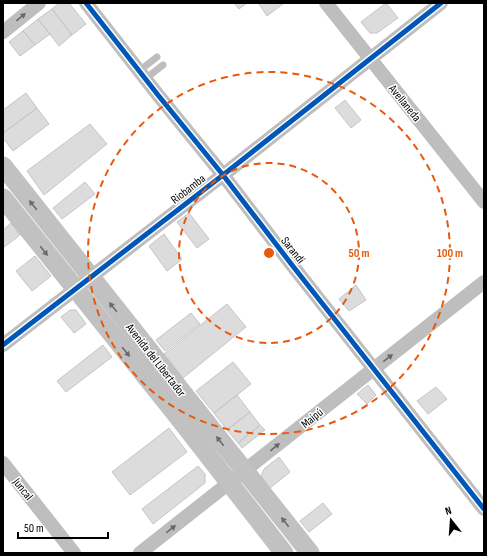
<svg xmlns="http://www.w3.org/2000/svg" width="487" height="556" viewBox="0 0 487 556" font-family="'Sofia Sans Condensed',sans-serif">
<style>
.building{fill:#dcdcdc;stroke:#c5c5c5}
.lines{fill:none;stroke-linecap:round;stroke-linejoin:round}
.lane{stroke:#bebebe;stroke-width:7}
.street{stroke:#bebebe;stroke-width:14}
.secondary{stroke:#c1c1c1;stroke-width:19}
.cycleway-casing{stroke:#fff;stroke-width:8}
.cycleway{stroke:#0057b8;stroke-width:5}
.oneway{fill:#686868}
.oneway2{fill:#6a6a6a}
.ring{fill:none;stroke:#e8590c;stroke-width:2;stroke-dasharray:7 5}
.labels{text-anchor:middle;stroke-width:3;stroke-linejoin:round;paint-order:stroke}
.street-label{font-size:12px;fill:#000;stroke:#fff}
.centre{fill:#e8590c;stroke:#fff;stroke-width:2}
.ring-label{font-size:12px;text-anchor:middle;font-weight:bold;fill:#e8590c;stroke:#fff;stroke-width:3;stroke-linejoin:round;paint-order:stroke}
</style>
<rect width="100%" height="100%" fill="#fff"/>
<!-- building -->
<path class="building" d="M59 3H69L86 24 72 35 52 9Z
M234 3H247L239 9Z
M260 3H284L267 16 259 4Z
M386 3 398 18 377 33H370L361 22Z
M52 9 72 35 59 46 38 19Z
M38 19 50 34 35 45 23 31Z
M23 31 35 45 20 56 9 42Z
M26 93 37 108 3 133V110Z
M345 100 361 120 351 128 335 108Z
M37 108 49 124 13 151 3 138V133Z
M90 124 107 144 44 195 27 171Z
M85 182 95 194 62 219 53 208Z
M189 213 209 239 197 248 177 222Z
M11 223 20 235 3 248V230Z
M164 234 182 259 167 271 149 246Z
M35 256 51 276 32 291 16 271Z
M356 285 366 300 349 311 339 299Z
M227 304 246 327 183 378 164 354Z
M70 310H76L86 324 74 333 61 317Z
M191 313 200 324 165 351 156 340Z
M103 345 112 357 66 392 57 381Z
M233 362 251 384 214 413 196 391Z
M368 385 376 395 367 404 357 394Z
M436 387 447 399 428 414 417 401Z
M237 395 250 412 227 430 214 413Z
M250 412 260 425 238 443 227 430Z
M260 425 265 430 242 448 238 443Z
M169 428 187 452 130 495 112 472Z
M279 457 290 472 270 488 261 476 264 469Z
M198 466 205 474V483L153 524 142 509Z
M323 503 332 514 309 532 300 521Z"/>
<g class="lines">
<!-- lane -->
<path class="lane" d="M139 71 157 57
M145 79 163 65"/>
<!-- street -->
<path class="street" d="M86 3 158 95 223 175 292 265 484 509
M326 3 484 202
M3 32 39 3
M3 345 223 175 441 3
M3 463 74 553
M140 553 484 282"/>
<!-- secondary -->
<path class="secondary" d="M3 166 310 553
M3 198 179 418 284 553"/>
<!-- cycleway casing -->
<g class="cycleway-casing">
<path id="cycleway" d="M86 3 158 95 223 175 292 265 484 509
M3 345 223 175 441 3"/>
</g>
<!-- cycleway -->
<use href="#cycleway" class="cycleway"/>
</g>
<!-- one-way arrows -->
<defs><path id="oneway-solid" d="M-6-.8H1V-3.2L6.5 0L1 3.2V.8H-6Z"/></defs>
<g class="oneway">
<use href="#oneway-solid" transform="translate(21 17) rotate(-39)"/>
<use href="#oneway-solid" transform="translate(388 358) rotate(-38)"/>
<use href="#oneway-solid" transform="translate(275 447) rotate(-39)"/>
<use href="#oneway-solid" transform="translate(171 529) rotate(-38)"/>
</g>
<g class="oneway2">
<use href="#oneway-solid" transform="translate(33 205) rotate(-128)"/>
<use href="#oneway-solid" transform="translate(44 251) rotate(52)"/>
<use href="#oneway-solid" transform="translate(113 307) rotate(-129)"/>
<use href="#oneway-solid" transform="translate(126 352) rotate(51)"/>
<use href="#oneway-solid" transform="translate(220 441) rotate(-128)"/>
<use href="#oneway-solid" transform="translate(285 522) rotate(-128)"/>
</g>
<!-- distance rings -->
<g class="ring">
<circle cx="269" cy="253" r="90"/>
<circle cx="269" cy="253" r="181"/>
</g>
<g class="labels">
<!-- street labels -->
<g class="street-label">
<text transform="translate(405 103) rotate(51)" y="4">Avellaneda</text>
<text transform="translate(188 189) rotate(-38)" y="4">Riobamba</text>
<text transform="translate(293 250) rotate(52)" y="4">Sarandí</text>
<text transform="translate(156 360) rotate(52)" y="4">Avenida del Libertador</text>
<text transform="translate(312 418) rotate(-39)" y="4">Maipú</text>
<text transform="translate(23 489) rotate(52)" y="4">Juncal</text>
</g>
</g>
<circle cx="269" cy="253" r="6" class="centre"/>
<g class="ring-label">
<text x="359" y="257">50 m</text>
<text x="450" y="257">100 m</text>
</g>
<!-- border -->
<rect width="487" height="556" fill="none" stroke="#000000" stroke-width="8"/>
<!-- north arrow -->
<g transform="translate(451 520) rotate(343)" stroke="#ffffff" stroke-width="3" paint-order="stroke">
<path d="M0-3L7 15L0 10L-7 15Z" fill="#000000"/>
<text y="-6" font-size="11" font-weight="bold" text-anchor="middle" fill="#000000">N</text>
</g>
<!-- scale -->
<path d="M18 532v6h90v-6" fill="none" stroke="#000000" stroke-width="2"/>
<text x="24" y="532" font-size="12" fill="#000000" stroke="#ffffff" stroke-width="3" paint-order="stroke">50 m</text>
</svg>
